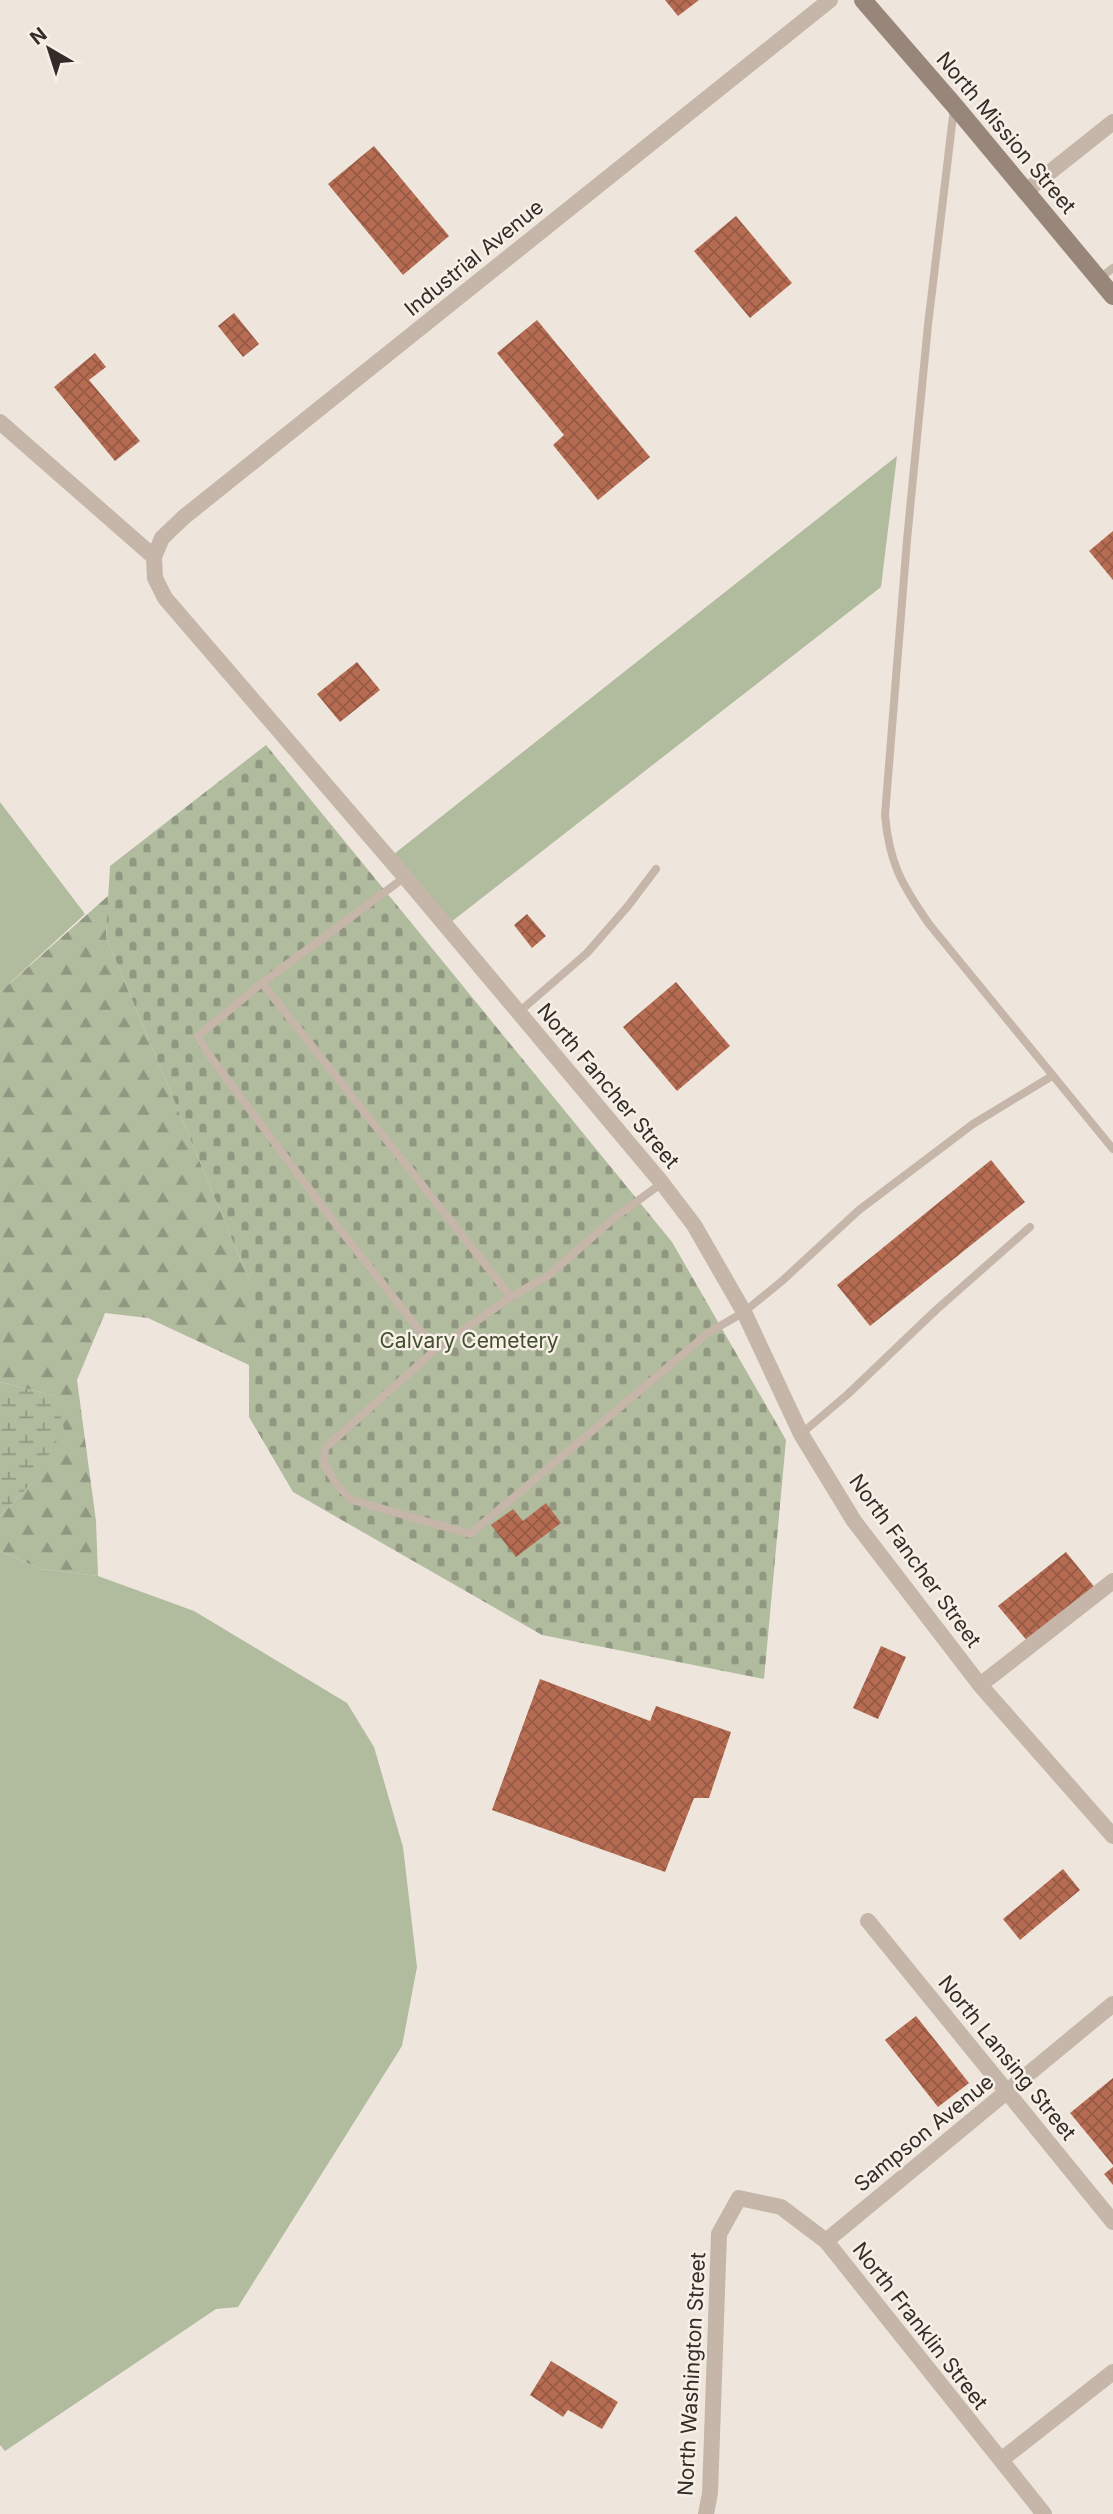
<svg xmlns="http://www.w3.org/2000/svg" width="1113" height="2514" viewBox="0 0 1113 2514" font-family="Inter,sans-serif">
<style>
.green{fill:#b1bb9e}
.forest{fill:url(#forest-firs)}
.wetland{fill:url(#wetland-marsh)}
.cemetery{fill:url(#cemetery-stones)}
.building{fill:url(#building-cross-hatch)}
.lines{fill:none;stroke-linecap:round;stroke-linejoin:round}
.lane{stroke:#c5b6a9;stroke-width:8}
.street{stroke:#c5b6a9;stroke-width:16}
.secondary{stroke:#98867b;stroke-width:18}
.labels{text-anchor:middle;stroke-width:5;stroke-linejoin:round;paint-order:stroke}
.street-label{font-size:21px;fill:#332c28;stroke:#f7f0e7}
.park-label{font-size:21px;fill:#424e2f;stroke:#f7f0e7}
</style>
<defs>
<pattern id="forest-firs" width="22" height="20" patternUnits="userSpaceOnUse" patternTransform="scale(1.75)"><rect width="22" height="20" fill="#b1bb9e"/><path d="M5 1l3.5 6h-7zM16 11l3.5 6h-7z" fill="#919881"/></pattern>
<pattern id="wetland-marsh" width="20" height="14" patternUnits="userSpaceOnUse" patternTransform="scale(1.75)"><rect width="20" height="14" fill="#b1bb9e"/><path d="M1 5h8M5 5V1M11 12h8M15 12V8" fill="none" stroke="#919881"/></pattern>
<pattern id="cemetery-stones" width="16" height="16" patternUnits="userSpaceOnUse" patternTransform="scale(1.75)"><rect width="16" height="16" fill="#b1bb9e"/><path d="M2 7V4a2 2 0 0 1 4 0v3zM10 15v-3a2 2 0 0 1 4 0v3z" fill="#919881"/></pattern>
<pattern id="building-cross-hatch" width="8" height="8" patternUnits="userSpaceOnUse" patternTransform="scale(1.75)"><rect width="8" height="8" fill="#b66c52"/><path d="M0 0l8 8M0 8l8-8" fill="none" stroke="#955944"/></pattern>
</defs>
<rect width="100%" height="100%" fill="#eee6dc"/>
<!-- green -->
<path class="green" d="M897 456 881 587 446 926 389 858Z
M0 802 85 914 0 992Z
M0 1551 41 1569 98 1576 194 1611 347 1703 374 1747 403 1847 417 1967 402 2046 238 2307 216 2309 5 2451 0 2445Z"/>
<!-- forest -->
<path class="forest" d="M109 895 106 937 249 1280V1365L148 1318 105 1313 77 1380 96 1521 98 1576 41 1569 0 1551V1516L31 1484 55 1396 0 1382V992Z"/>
<!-- wetland -->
<path class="wetland" d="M0 1382 55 1396 64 1429 31 1484 0 1516Z"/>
<!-- cemetery -->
<path class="cemetery" d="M266 745 672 1242 786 1440 764 1679 542 1635 293 1492 249 1417V1280L106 937 110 866Z"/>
<!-- building -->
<path class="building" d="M665 0H699L678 16Z
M374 146 449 236 403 275 328 184Z
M736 216 792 283 750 318 694 251Z
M234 313 259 344 243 357 218 326Z
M537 320 650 457 598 500 553 445 564 435 497 353Z
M95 353 106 367 89 380 140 441 115 461 54 387Z
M1113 531V580L1089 551Z
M357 662 380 690 340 722 317 694Z
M527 914 546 936 532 948 514 925Z
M676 982 730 1046 677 1091 623 1027Z
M991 1160 1025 1202 870 1326 837 1285Z
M546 1503 561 1523 516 1557 491 1525 513 1509 523 1521Z
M1066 1552 1096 1589 1029 1643 998 1606Z
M881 1646 906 1657 878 1719 853 1708Z
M540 1679 650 1721 656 1706 731 1732 709 1798H694L665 1872 492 1810Z
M1063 1869 1080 1890 1020 1940 1003 1919Z
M916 2016 969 2083 938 2107 885 2040Z
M1113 2078V2165L1070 2113Z
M1113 2167V2185L1104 2174Z
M551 2361 618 2402 602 2429 568 2410 563 2417 530 2395Z"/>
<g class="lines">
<!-- lane -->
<path class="lane" d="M954 108 928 325 907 540 885 815C889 863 902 885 929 924L1113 1149
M1099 279 1113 268
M405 877 262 983 198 1036 209 1055 331 1218 435 1350
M262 983 511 1297
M519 1012 587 953 628 906 656 869
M662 1183 614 1218 549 1275 511 1297 435 1350 325 1448 324 1464 337 1485 352 1500 470 1534 708 1333 744 1312 782 1281 859 1210 973 1124 1052 1076
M801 1434 848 1394 936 1310 1030 1227"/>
<!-- street -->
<path class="street" d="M1025 192 1113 122
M0 422 154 557 155 578 165 598 405 877 662 1183 694 1225 744 1312 801 1434 854 1521 980 1685 1113 1836
M154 557 162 538 184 517 830 0
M980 1685 1113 1581
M868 1921 1113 2222
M826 2241 1113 2004
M1001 2460 1113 2372
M706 2514 710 2493 719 2234 739 2198 781 2207 826 2241 1044 2514"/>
<!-- secondary -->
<path class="secondary" d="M863 0 954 105 1113 296"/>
</g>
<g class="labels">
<!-- street labels -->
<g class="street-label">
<text transform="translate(1006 133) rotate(50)" y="7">North Mission Street</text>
<text transform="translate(474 258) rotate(-39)" y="7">Industrial Avenue</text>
<text transform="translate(608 1086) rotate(50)" y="7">North Fancher Street</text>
<text transform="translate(915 1561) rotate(54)" y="7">North Fancher Street</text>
<text transform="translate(1007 2058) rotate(51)" y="7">North Lansing Street</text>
<text transform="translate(924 2133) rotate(-39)" y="7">Sampson Avenue</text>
<text transform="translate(920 2326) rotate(52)" y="7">North Franklin Street</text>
<text transform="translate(692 2374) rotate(-87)" y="7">North Washington Street</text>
</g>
<!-- park labels -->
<g class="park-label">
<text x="469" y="1348">Calvary Cemetery</text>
</g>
</g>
<!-- north arrow -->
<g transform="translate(49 49) rotate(321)" stroke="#f7f0e7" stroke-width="5" paint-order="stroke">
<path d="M0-5L12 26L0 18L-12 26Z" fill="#332c28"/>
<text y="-10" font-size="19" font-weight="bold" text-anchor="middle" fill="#332c28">N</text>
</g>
</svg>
